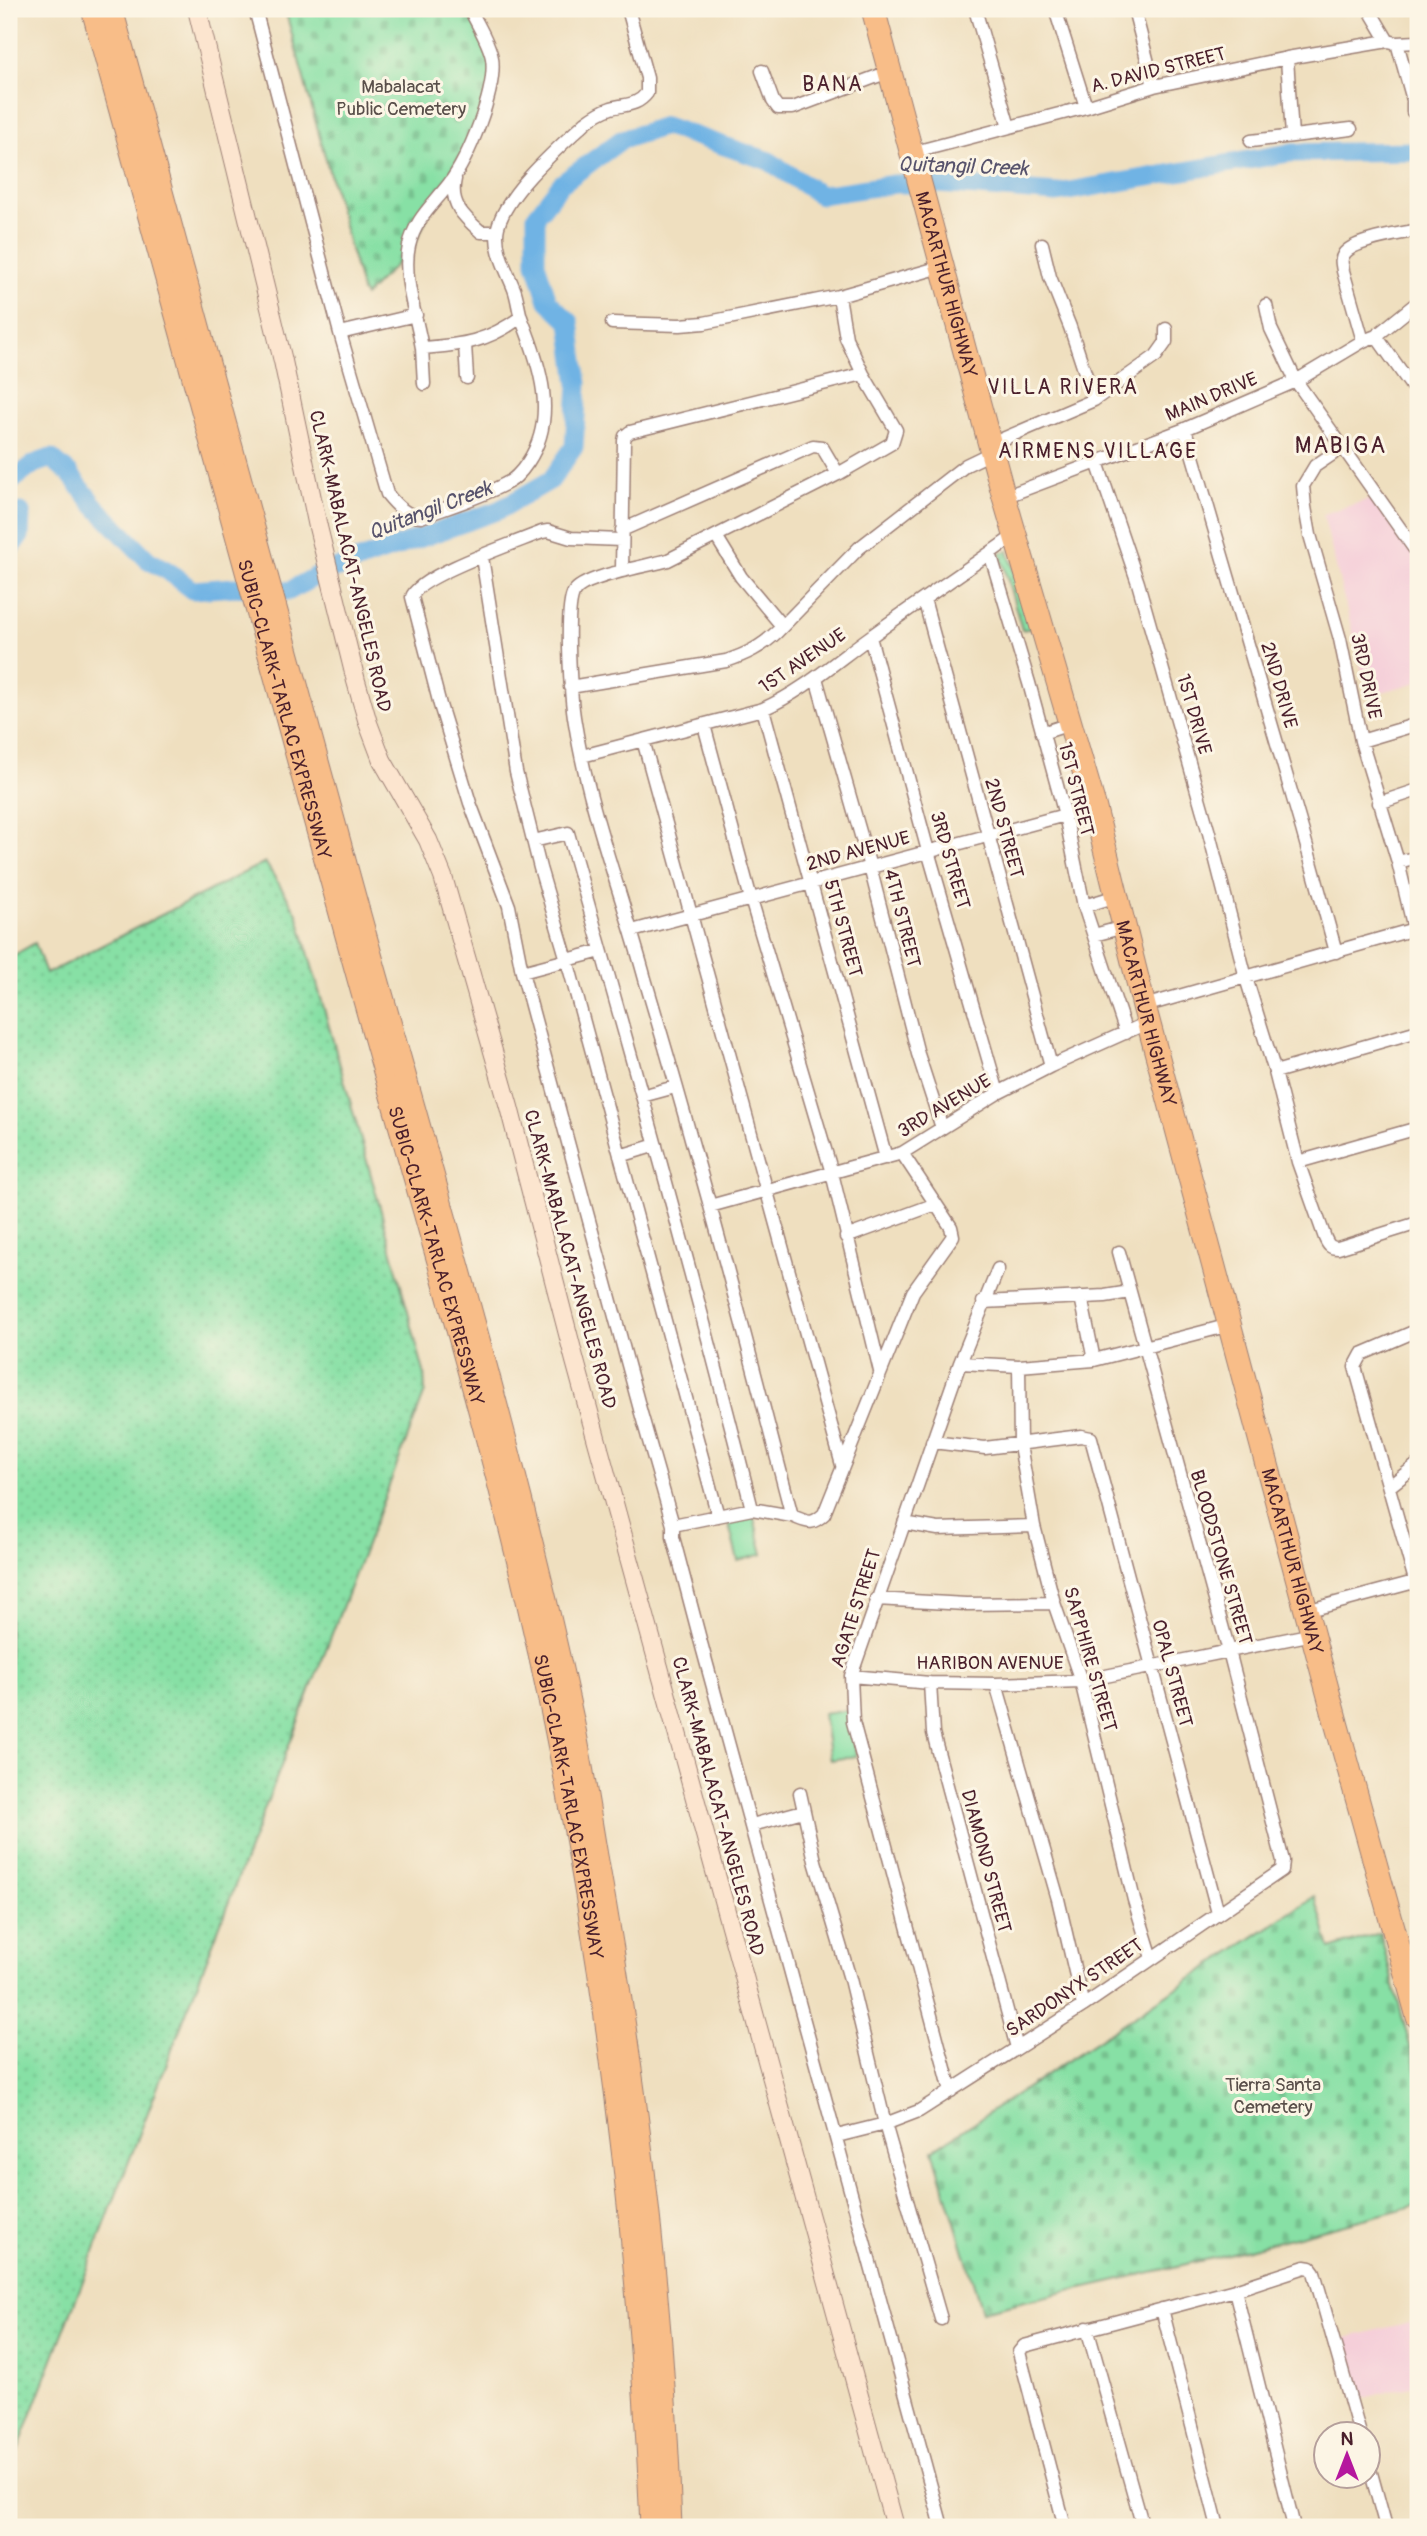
<svg xmlns="http://www.w3.org/2000/svg" width="1427" height="2536" viewBox="0 0 1427 2536" font-family="Pangolin,sans-serif">
<style>
.built{fill:#f5cfd9}
.grass{fill:url(#grass-dots);stroke:#688068;stroke-width:2}
.cemetery{fill:url(#cemetery-stones);stroke:#688068;stroke-width:2}
.pitch{fill:#87e0a5;stroke:#688068;stroke-width:2}
.lines{fill:none;stroke-linecap:round;stroke-linejoin:round}
.river{stroke:#6fb3e4;stroke-width:19}
.street-casing{stroke:#9c7f75;stroke-width:15}
.secondary-casing{stroke:#9c7f75;stroke-width:20}
.highway-casing{stroke:#9c7f75;stroke-width:25}
.street{stroke:#fff;stroke-width:12}
.secondary{stroke:#fce5cf;stroke-width:18}
.highway{stroke:#f8bd88;stroke-width:23}
.labels{text-anchor:middle;stroke-width:6;stroke-linejoin:round;paint-order:stroke}
.street-label{font-size:19px;fill:#4a1f2b;stroke:#fcf5e5}
.park-label{font-size:19px;fill:#594f4a;stroke:#fcf5e5}
.neighbourhood-label{font-size:21px;letter-spacing:2px;fill:#4a1f2b;stroke:#fcf5e5}
.water-label{font-size:21px;font-style:italic;fill:#57536c;stroke:#fcf5e5}
.quarter-label{font-size:23px;letter-spacing:2px;fill:#4a1f2b;stroke:#fcf5e5}
</style>
<defs>
<pattern id="grass-dots" width="8" height="8" patternUnits="userSpaceOnUse" patternTransform="scale(1.75)"><rect width="8" height="8" fill="#87e0a5"/><path d="M2 2h.1M6 6h.1" fill="none" stroke="#76c08e" stroke-width="1.8" stroke-linecap="round"/></pattern>
<pattern id="cemetery-stones" width="16" height="16" patternUnits="userSpaceOnUse" patternTransform="scale(1.75)"><rect width="16" height="16" fill="#87e0a5"/><path d="M2 7V4a2 2 0 0 1 4 0v3zM10 15v-3a2 2 0 0 1 4 0v3z" fill="#76c08e"/></pattern>
</defs>
<rect width="100%" height="100%" fill="#fcf5e5"/>
<filter id="ink" filterUnits="userSpaceOnUse"><feTurbulence type="fractalNoise" baseFrequency=".0143" numOctaves="2"/><feDisplacementMap in="SourceGraphic" scale="14" xChannelSelector="R" yChannelSelector="G"/><feConvolveMatrix kernelMatrix="1 2 1 2 8 2 1 2 1" color-interpolation-filters="sRGB"/></filter>
<filter id="wash" filterUnits="userSpaceOnUse"><feTurbulence type="fractalNoise" baseFrequency=".00686" numOctaves="4" result="noise"/><feDisplacementMap in="SourceGraphic" scale="28" xChannelSelector="R" yChannelSelector="G"/><feGaussianBlur stdDeviation="1.57" result="paint"/><feColorMatrix in="noise" values="0 0 0 0 0 0 0 0 0 0 0 0 0 0 0 0 0 1.4 0 .05"/><feComposite in="paint" operator="in"/></filter>
<g filter="url(#wash)">
<rect width="100%" height="100%" fill="#efdfbf"/>
<!-- built -->
<path class="built" d="M1374 498 1418 559V682L1368 696 1323 514Z
M1418 2320V2335L1410 2338 1418 2384 1356 2400 1341 2339Z"/>
<!-- grass -->
<path class="grass" d="M1008 551 1031 628 1022 630 1000 553Z
M265 862 297 913 381 1211 424 1372 425 1392 9 2473V958L35 943 46 974Z"/>
<!-- cemetery -->
<path class="cemetery" d="M285 9H474L496 64 491 104 437 194 414 246 365 296 362 292Z
M1315 1896 1330 1949 1380 1933 1418 2076V2205L1217 2257 982 2311 933 2150Z"/>
<!-- pitch -->
<path class="pitch" d="M752 1510 763 1554 738 1561 727 1517Z
M850 1710 856 1756 830 1760 823 1714Z"/>
<g class="lines">
<!-- river -->
<path class="river" d="M9 483 34 464 51 458 70 474 94 505 148 560 168 571 192 590 236 587 289 591 318 575 499 510 551 480 574 447 578 384 570 322 548 301 536 263V216L561 184 621 140 665 126 769 161 820 195 895 184H939L1057 193 1289 153 1418 151
M9 517 21 512 20 536 9 550"/>
</g>
</g>
<g filter="url(#ink)">
<g class="lines">
<!-- street casing -->
<g class="street-casing">
<path id="street" d="M255 9 340 333 416 315
M470 9C477 24 489 42 492 58 497 90 468 159 449 184 433 205 415 219 409 246 402 276 417 318 422 348 463 345 487 342 521 317
M975 9 1009 127
M1055 9 1086 107
M1134 9 1154 86
M1369 9 1388 41
M1397 43 1413 100V112
M1287 58 1292 136
M762 71 773 101 778 108H793L891 71
M1251 141 1351 129
M911 153 1086 107 1154 86 1287 58 1388 41 1397 43 1418 42
M455 179C449 204 464 217 481 232H497
M1042 244 1050 277 1070 327 1094 400
M839 296 846 338 863 374 896 430 892 443 838 474 668 560C649 566 583 576 574 592 564 609 571 701 575 723 589 810 622 894 645 979 661 1033 677 1087 692 1142 728 1266 759 1391 792 1516 808 1522 811 1526 824 1514L913 1292 953 1236 951 1227 902 1153
M1266 305 1271 329 1296 381 1418 554
M612 323 680 325 704 323 839 296 941 267
M340 333 387 494C396 505 406 516 421 517 448 507 479 498 505 484 515 480 522 471 528 462 558 417 540 365 522 320 518 310 518 299 514 289 507 271 493 247 498 227 507 192 559 147 586 122 594 116 602 111 611 108 626 104 637 106 647 93V78L628 9
M1376 336 1418 395
M1363 341 1343 271C1342 264 1340 260 1344 254 1353 240 1401 234 1418 230
M465 344 467 378
M422 348 424 384
M1185 429 1302 829 1336 952
M991 444 1094 400 1156 356 1166 342V329
M1343 447 1315 466 1303 486 1305 507 1310 535 1340 639 1361 741 1398 862 1414 929
M1097 462 1138 583 1209 833 1246 978 1275 1072 1298 1162 1325 1238C1328 1245 1330 1248 1338 1248L1418 1223
M1004 497 1185 429 1296 381 1363 341 1376 336 1418 302
M622 530 813 446 822 447 838 474
M716 536 741 577 782 626
M621 540 571 538 548 531 542 532C518 542 417 576 412 597L440 705 470 803 509 906 522 972 641 1413 673 1525V1537L701 1643 942 2527
M990 553 1029 683 1065 815 1084 906 1126 1033
M482 557 516 772 540 868 567 960 718 1516
M622 570 624 441 625 436 630 432 863 374
M924 599 1051 1066
M870 637 928 851 998 1093
M816 678 870 867 918 1054 942 1128
M570 687 726 661C747 654 761 647 777 632L859 548 966 465 993 452
M763 709 886 1158
M704 725 751 899 832 1173 880 1371
M1042 733 1070 724
M643 740 842 1465
M1361 741 1418 724
M582 756 763 709C802 692 835 662 870 637 918 602 967 570 1015 535
M1379 803 1418 790
M533 841 568 833C632 1058 695 1282 752 1509
M1398 862 1418 857
M1084 906 1117 896
M632 931 1065 815 1094 805
M1094 935 1124 927
M522 972 601 951
M1144 1006 1418 928
M1275 1072 1418 1031
M642 1096 675 1087
M620 1156 656 1145
M1298 1162 1418 1128
M710 1206 902 1153 998 1093 1051 1066 1149 1022
M846 1237 936 1204
M1081 1297 1094 1360
M983 1302 1105 1296 1130 1292
M1418 1330 1362 1354 1355 1367 1418 1591
M960 1363 1019 1366 1094 1360 1230 1325
M1019 1366 1020 1445 1034 1526 1054 1603 1081 1681 1134 1900 1152 1958
M932 1442 985 1448 1081 1436 1091 1438 1218 1913
M1390 1486 1418 1464
M904 1523 938 1529 1034 1526
M673 1525 752 1509 792 1516
M876 1599 966 1604 1054 1603
M1306 1611 1418 1581
M851 1676 930 1683 996 1684 1081 1681 1313 1634
M930 1683 933 1733 1017 2048
M996 1684 1058 1899 1083 2006
M800 1793 815 1861 850 1979 885 2124 941 2319
M752 1825 803 1811
M951 2091 853 1722 851 1676 960 1363 998 1269
M837 2136 885 2124 919 2111 1083 2006 1282 1870 1283 1861 1229 1651 1119 1252
M1235 2290 1294 2527
M1162 2309 1218 2527
M1087 2328 1143 2527
M1368 2462 1386 2527
M1065 2527 1019 2352 1024 2346 1235 2290 1305 2267 1311 2268 1314 2272 1360 2434"/>
</g>
<!-- secondary casing -->
<g class="secondary-casing">
<path id="secondary" d="M197 9 283 361 318 527 356 681 368 723 382 760 428 840 443 877 509 1107 575 1361 895 2527"/>
</g>
<!-- highway casing -->
<g class="highway-casing">
<g id="highway">
<path id="s1" d="M93 9C182 326 266 644 354 961 407 1153 465 1344 513 1538 593 1861 639 2195 652 2527"/>
<path d="M111 9C193 301 269 594 351 886 427 1162 511 1436 571 1715 581 1762 588 1809 596 1856 636 2078 663 2302 670 2527"/>
<path id="s2" d="M873 9 1004 497 1094 805 1144 1006 1337 1726 1418 2017"/>
</g>
</g>
<!-- street -->
<use href="#street" class="street"/>
<!-- secondary -->
<use href="#secondary" class="secondary"/>
<!-- highway -->
<use href="#highway" class="highway"/>
</g>
</g>
<g class="labels">
<!-- street labels -->
<g class="street-label">
<text transform="translate(1158 69) rotate(-14)" y="7">A. DAVID STREET</text>
<text dy="7" stroke="none"><textPath href="#s2" startOffset="285">MACARTHUR HIGHWAY</textPath></text>
<text transform="translate(1211 396) rotate(-23)" y="7">MAIN DRIVE</text>
<text transform="translate(351 561) rotate(77)" y="7">CLARK-MABALACAT-ANGELES ROAD</text>
<text transform="translate(802 660) rotate(-34)" y="7">1ST AVENUE</text>
<text transform="translate(1367 676) rotate(78)" y="7">3RD DRIVE</text>
<text transform="translate(1280 685) rotate(74)" y="7">2ND DRIVE</text>
<text dy="7" stroke="none"><textPath href="#s1" startOffset="726">SUBIC-CLARK-TARLAC EXPRESSWAY</textPath></text>
<text transform="translate(1195 714) rotate(74)" y="7">1ST DRIVE</text>
<text transform="translate(1077 789) rotate(76)" y="7">1ST STREET</text>
<text transform="translate(1005 828) rotate(75)" y="7">2ND STREET</text>
<text transform="translate(858 850) rotate(-15)" y="7">2ND AVENUE</text>
<text transform="translate(951 860) rotate(74)" y="7">3RD STREET</text>
<text transform="translate(903 918) rotate(76)" y="7">4TH STREET</text>
<text transform="translate(844 928) rotate(75)" y="7">5TH STREET</text>
<text dy="7" stroke="none"><textPath href="#s2" startOffset="1041">MACARTHUR HIGHWAY</textPath></text>
<text transform="translate(944 1105) rotate(-31)" y="7">3RD AVENUE</text>
<text dy="7" stroke="none"><textPath href="#s1" startOffset="1293">SUBIC-CLARK-TARLAC EXPRESSWAY</textPath></text>
<text transform="translate(571 1259) rotate(75)" y="7">CLARK-MABALACAT-ANGELES ROAD</text>
<text transform="translate(1222 1557) rotate(74)" y="7">BLOODSTONE STREET</text>
<text dy="7" stroke="none"><textPath href="#s2" startOffset="1608">MACARTHUR HIGHWAY</textPath></text>
<text transform="translate(855 1608) rotate(-72)" y="7">AGATE STREET</text>
<text transform="translate(1091 1659) rotate(74)" y="7">SAPPHIRE STREET</text>
<text x="990" y="1669">HARIBON AVENUE</text>
<text transform="translate(1173 1673) rotate(75)" y="7">OPAL STREET</text>
<text transform="translate(719 1806) rotate(75)" y="7">CLARK-MABALACAT-ANGELES ROAD</text>
<text dy="7" stroke="none"><textPath href="#s1" startOffset="1860">SUBIC-CLARK-TARLAC EXPRESSWAY</textPath></text>
<text transform="translate(987 1861) rotate(75)" y="7">DIAMOND STREET</text>
<text transform="translate(1074 1987) rotate(-34)" y="7">SARDONYX STREET</text>
</g>
<!-- park labels -->
<g class="park-label">
<text x="401" y="93">Mabalacat<tspan x="401" dy="22">Public Cemetery</tspan></text>
<text x="1273" y="2091">Tierra Santa<tspan x="1273" dy="22">Cemetery</tspan></text>
</g>
<!-- neighbourhood labels -->
<g class="neighbourhood-label">
<text x="833" y="91">BANA</text>
<text x="1063" y="394">VILLA RIVERA</text>
<text x="1098" y="458">AIRMENS VILLAGE</text>
</g>
<!-- water labels -->
<g class="water-label">
<text transform="translate(963 166) rotate(2)" y="7">Quitangil Creek</text>
<text transform="translate(430 510) rotate(-21)" y="7">Quitangil Creek</text>
</g>
<!-- quarter labels -->
<g class="quarter-label">
<text x="1341" y="453">MABIGA</text>
</g>
</g>
<!-- margin -->
<rect width="1427" height="2536" fill="none" stroke="#fcf5e5" stroke-width="35"/>
<!-- north arrow -->
<g transform="translate(1347 2455)"><circle r="33" fill="#fcf5e5" stroke="#b59f9b" stroke-width="2"/>
<path d="M0-5L12 26L0 18L-12 26Z" fill="#b5179e"/>
<text y="-10" font-size="19" font-weight="bold" text-anchor="middle" fill="#4a1f2b">N</text>
</g>
</svg>
